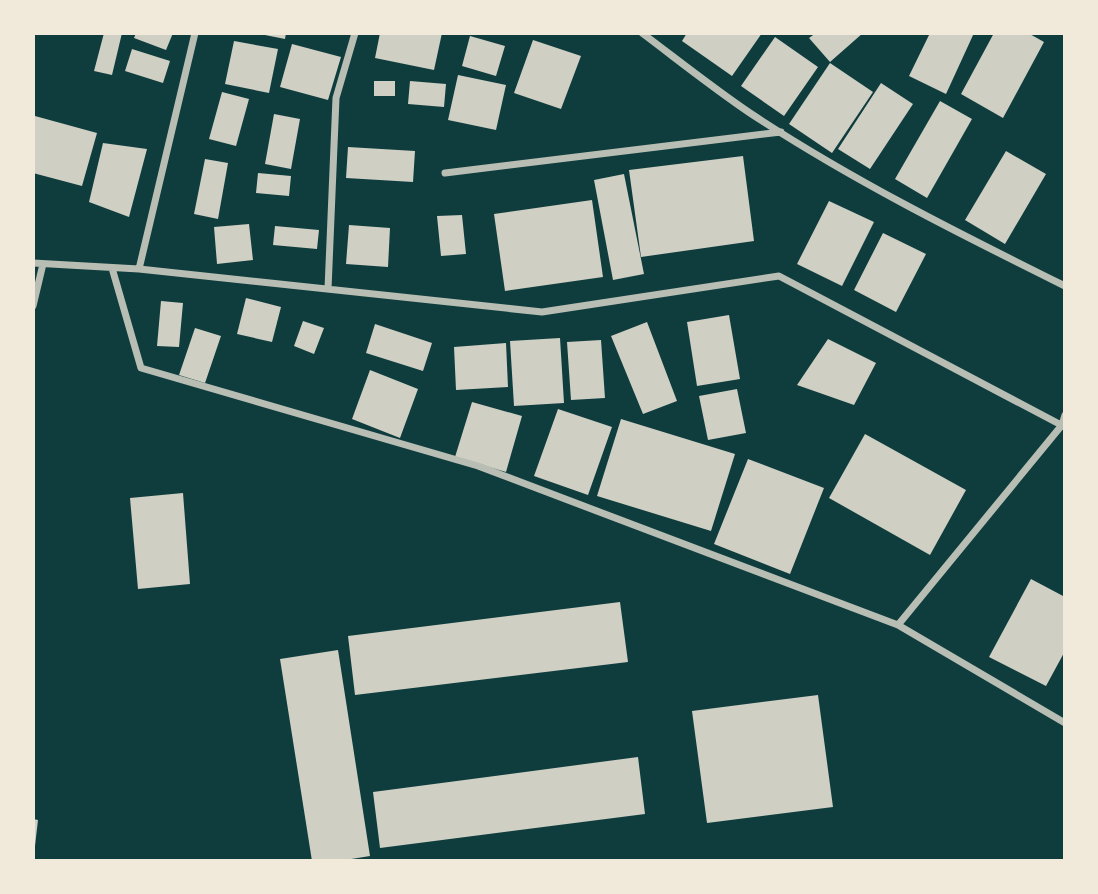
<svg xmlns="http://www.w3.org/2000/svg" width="1098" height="894" viewBox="0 0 1098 894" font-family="'DM Sans',sans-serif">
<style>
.building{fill:#cfcfc3}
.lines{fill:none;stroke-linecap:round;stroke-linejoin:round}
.minor{stroke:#b8beb3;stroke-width:7}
</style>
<rect width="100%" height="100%" fill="#0f3d3e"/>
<!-- building -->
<path class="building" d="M104 33H122L112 75 94 71Z
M136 33H173L166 50 134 38Z
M255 33H286L285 39Z
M380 33H442L434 70 375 58Z
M687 33H762L732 76 682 41Z
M816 33H863L830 62 809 38Z
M930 33H974L946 94 909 76Z
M994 33H1028L1044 42 1003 118 961 94Z
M470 36 505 46 496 76 462 66Z
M775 37 818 67 784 116 741 86Z
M533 40 581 56 561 109 514 93Z
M234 41 278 49 269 93 225 84Z
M292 44 341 57 328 100 280 87Z
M132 49 170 61 163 83 125 71Z
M830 63 873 92 832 153 789 124Z
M458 75 506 85 496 130 448 120Z
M374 81H395V96H374Z
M410 81 446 84 444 107 408 104Z
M881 83 913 104 870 169 838 149Z
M222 92 249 99 236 146 209 139Z
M940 101 972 119 927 198 895 179Z
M274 114 300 119 291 169 265 164Z
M35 116 97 133 82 186 33 173V124Z
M103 143 147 149 129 217 89 202Z
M348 147 415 151 413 182 346 178Z
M1006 151 1046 174 1005 244 965 220Z
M743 156 754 241 641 257 629 170Z
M205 159 228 163 218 219 194 214Z
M258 173 291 176 289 196 256 193Z
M624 174 644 274 613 280 594 180Z
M592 200 603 277 505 291 494 214Z
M829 201 874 222 842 286 797 264Z
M462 215 466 254 441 256 437 216Z
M249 224 253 260 217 264 214 227Z
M349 225 390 228 388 267 346 264Z
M275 226 319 230 317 249 273 245Z
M883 233 926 254 896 312 854 290Z
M246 298 281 307 272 342 237 334Z
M161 301 183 303 179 347 157 346Z
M729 315 740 379 697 386 687 322Z
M303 321 324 328 314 354 294 346Z
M647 322 677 401 643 414 611 336Z
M375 324 432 343 423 371 366 353Z
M195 328 221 336 205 383 179 375Z
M560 338 564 403 514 406 510 341Z
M828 339 876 363 854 405 797 385Z
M601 340 605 398 571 400 567 342Z
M506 343 508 387 456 390 454 347Z
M370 370 418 389 400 438 352 419Z
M737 389 746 433 708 440 699 396Z
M472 402 522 416 506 472 455 457Z
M558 409 612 427 588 495 534 476Z
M621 419 735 454 711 531 597 496Z
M865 434 966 490 930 555 829 498Z
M748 459 824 488 790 574 714 544Z
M183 493 190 584 138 589 130 498Z
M1031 579 1065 597V651L1046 686 989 657Z
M620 602 628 662 355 695 348 636Z
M338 650 370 856 339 861H312L280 659Z
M818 695 833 807 707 823 692 711Z
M638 757 645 814 380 848 373 792Z
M33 819 38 820 35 846H33Z"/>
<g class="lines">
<!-- minor -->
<path class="minor" d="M642 33C678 60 713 88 750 113 850 179 958 233 1065 286
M445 173 781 132
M33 263 139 269 542 312 779 276 1065 427
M112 268 141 368 478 466 898 625 1065 723
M139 269 195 33
M328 289 336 98 355 33
M33 306 43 264
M898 625 1062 425 1065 415"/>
</g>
<!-- border -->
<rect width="1098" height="894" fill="none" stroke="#f1e9da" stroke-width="70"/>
</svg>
